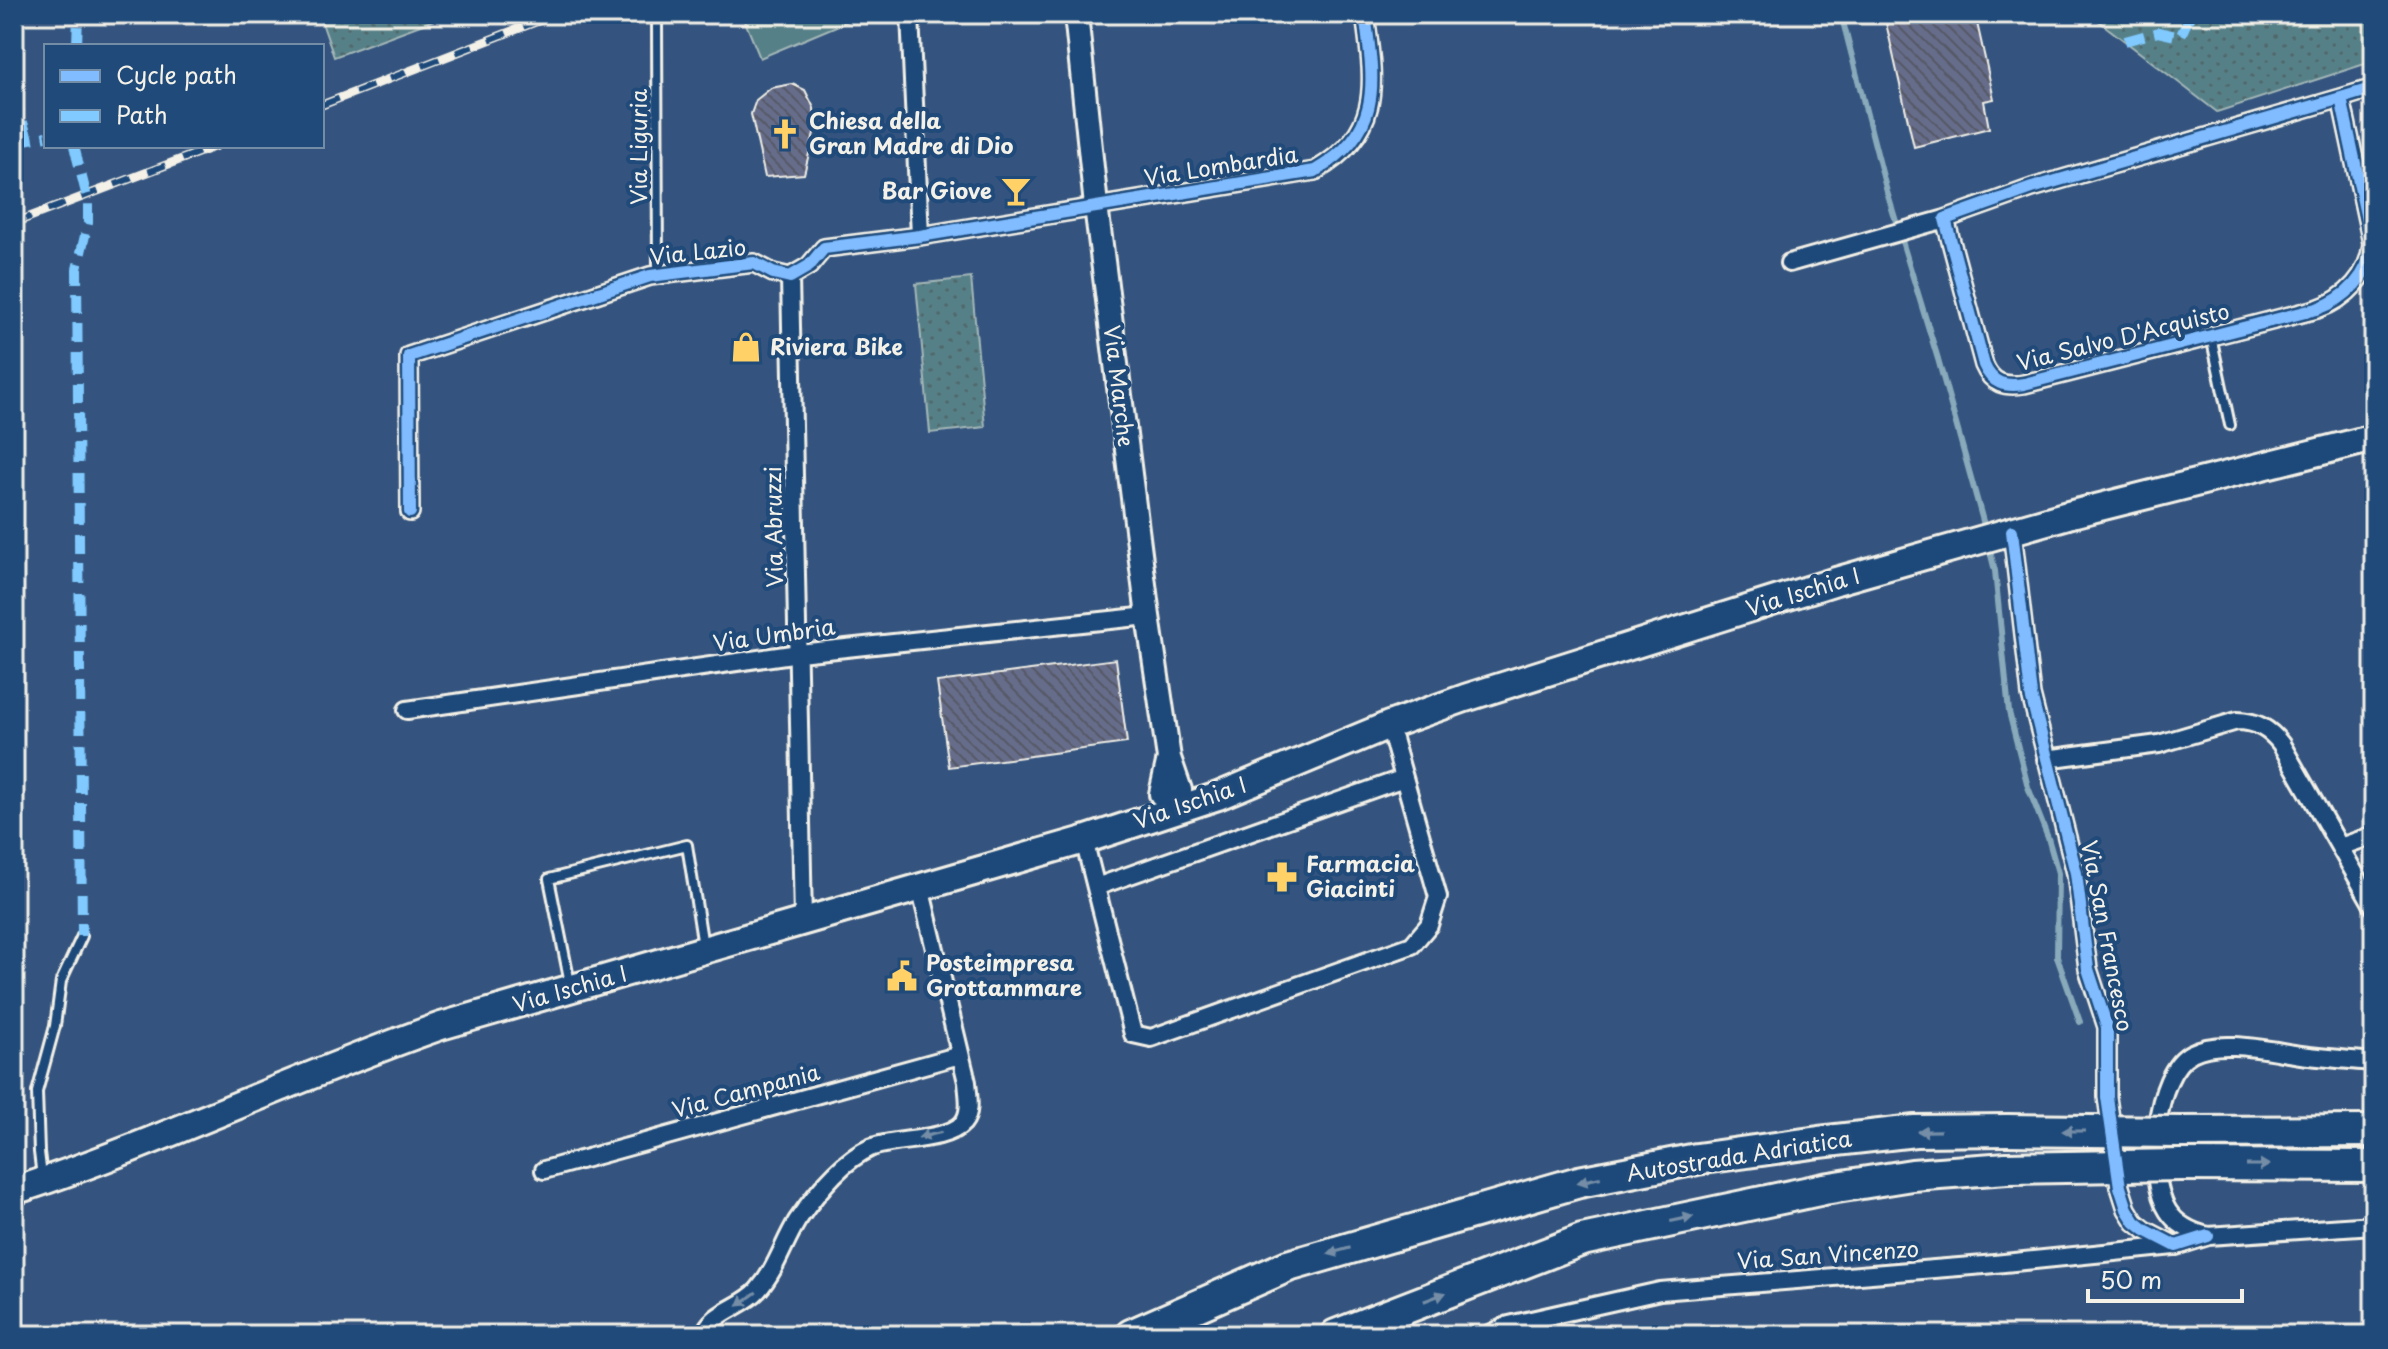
<svg xmlns="http://www.w3.org/2000/svg" width="2388" height="1349" viewBox="0 0 2388 1349" font-family="'Playpen Sans',sans-serif">
<style>
.park{fill:url(#park-dots);stroke:#a5b8b8;stroke-width:2}
.pitch{fill:#568088;stroke:#a5b8b8;stroke-width:2}
.lines{fill:none;stroke-linecap:round;stroke-linejoin:round}
.stream{stroke:#89aaba;stroke-width:6}
.building{fill:url(#building-back-hatch);stroke:#f4f1e8;stroke-width:2}
.lane-casing{stroke:#f4f1e8;stroke-width:14}
.street-casing{stroke:#f4f1e8;stroke-width:22}
.secondary-casing{stroke:#f4f1e8;stroke-width:28}
.primary-casing{stroke:#f4f1e8;stroke-width:32}
.highway-casing{stroke:#f4f1e8;stroke-width:36}
.lane{stroke:#1f4a7a;stroke-width:8}
.street{stroke:#1f4a7a;stroke-width:16}
.secondary{stroke:#1f4a7a;stroke-width:22}
.primary{stroke:#1f4a7a;stroke-width:26}
.highway{stroke:#1f4a7a;stroke-width:30}
.rail-casing{stroke:#f4f1e8;stroke-width:9}
.rail{stroke:#1f4a7a;stroke-width:6;stroke-dasharray:18;stroke-linecap:butt}
.highway-bridge-casing{stroke:#f4f1e8;stroke-width:36;stroke-linecap:butt}
.highway-bridge{stroke:#1f4a7a;stroke-width:30}
.quiet{stroke:#80caff;stroke-width:10;stroke-dasharray:20 10;stroke-linecap:butt}
.cycleway-casing{stroke:#1f4a7a;stroke-width:17}
.cycleway{stroke:#80bcff;stroke-width:12}
.oneway{fill:#748da6}
.labels{text-anchor:middle;stroke-width:8;stroke-linejoin:round;paint-order:stroke}
.poi-label{font-size:22px;font-weight:bold;fill:#f4f1e8;stroke:#1f4a7a;text-anchor:start}
.street-label{font-size:22px;fill:#f4f1e8;stroke:#1f4a7a}
</style>
<defs>
<pattern id="park-dots" width="8" height="8" patternUnits="userSpaceOnUse" patternTransform="scale(2)"><rect width="8" height="8" fill="#568088"/><path d="M2 2h.1M6 6h.1" fill="none" stroke="#50676a" stroke-width="1.8" stroke-linecap="round"/></pattern>
<pattern id="building-back-hatch" width="6" height="6" patternUnits="userSpaceOnUse" patternTransform="scale(2)"><rect width="6" height="6" fill="#666d8b"/><path d="M-1 5l2 2M0 0l6 6M5-1l2 2" fill="none" stroke="#565965"/></pattern>
</defs>
<rect width="100%" height="100%" fill="#34547f"/>
<filter id="ink" filterUnits="userSpaceOnUse"><feTurbulence type="fractalNoise" baseFrequency=".0125" numOctaves="2"/><feDisplacementMap in="SourceGraphic" scale="16" xChannelSelector="R" yChannelSelector="G"/><feConvolveMatrix kernelMatrix="1 2 1 2 8 2 1 2 1" color-interpolation-filters="sRGB"/></filter>
<g filter="url(#ink)">
<!-- park -->
<path class="park" d="M319 14H450L334 57Z
M2099 14H2374V61L2217 112 2096 19Z
M971 278 985 427 930 433 916 284Z"/>
<!-- pitch -->
<path class="pitch" d="M742 14H865L760 58Z"/>
<g class="lines">
<!-- stream -->
<path class="stream" d="M1841 14 1887 192 1938 359 1986 532
M1988 543 1995 571 2009 712 2028 787 2048 838 2058 873 2057 957 2080 1022"/>
</g>
<!-- building -->
<path class="building" d="M1884 14H1975L1994 99 1984 101 1989 128 1914 147Z
M792 84 805 90 814 108 815 129 804 174 765 177 751 114 756 100 771 88Z
M1116 659 1127 743 949 767 937 682Z"/>
<g class="lines">
<!-- lane casing -->
<g class="lane-casing">
<path id="lane" d="M658 275 657 19 668 14
M2211 336 2230 425
M570 983 549 879 687 845 703 946
M42 1177 39 1152 37 1092 55 1026 61 981 82 936"/>
</g>
<!-- street casing -->
<g class="street-casing">
<path id="street" d="M910 14 920 236
M2341 98 2372 243C2370 275 2346 299 2317 309L2024 384C2005 387 1992 384 1984 365L1945 219 2032 188 2341 98 2374 88
M1789 263 1945 219
M790 277 803 921
M410 512 409 356 650 276 754 263 773 273 790 277 809 266 824 248 920 236 1315 171C1384 131 1374 83 1365 14
M2012 531 2031 695 2076 873 2088 969 2107 1027V1097L2120 1187 2127 1209 2135 1222 2145 1230 2176 1246 2208 1236
M407 710 799 653 1148 616
M2046 759 2159 744 2237 721C2256 721 2270 729 2281 744L2374 907
M1084 840 1133 1034 1151 1038 1412 945 1429 925 1438 897 1389 725
M2340 847 2374 835
M1096 887 1404 778
M2374 1062C2350 1060 2325 1058 2301 1055 2271 1051 2220 1038 2192 1053 2153 1072 2146 1178 2168 1211 2177 1225 2191 1232 2208 1236L2374 1225
M544 1170 960 1055
M704 1335C712 1311 742 1308 758 1290 776 1270 783 1244 797 1221 814 1196 841 1161 870 1148 893 1138 946 1142 963 1123 972 1112 968 1095 967 1082L920 887
M1488 1335 1509 1325 1660 1291 1984 1265 2174 1246"/>
</g>
<!-- secondary casing -->
<g class="secondary-casing">
<path id="secondary" d="M1076 14 1096 206 1148 616 1169 758 1180 790 1175 809
M1169 758 1161 794 1175 809"/>
</g>
<!-- primary casing -->
<g class="primary-casing">
<path id="primary" d="M14 1191C159 1143 297 1076 441 1026L1084 840 1218 796 1389 725 1465 698 1836 581 2068 515 2374 438"/>
</g>
<!-- highway casing -->
<g class="highway-casing">
<path id="highway" d="M2180 1132 2374 1131
M2180 1165 2374 1166
M1131 1335 1288 1266 1579 1182 1697 1159 1819 1142 1915 1131 2007 1130
M1336 1335 1582 1240 1824 1189 1912 1175 2007 1168"/>
</g>
<!-- lane -->
<use href="#lane" class="lane"/>
<!-- street -->
<use href="#street" class="street"/>
<!-- secondary -->
<use href="#secondary" class="secondary"/>
<!-- primary -->
<use href="#primary" class="primary"/>
<!-- highway -->
<use href="#highway" class="highway"/>
<!-- rail casing -->
<g class="rail-casing">
<path id="rail" d="M322 105 556 14
M14 223 216 146"/>
</g>
<!-- rail -->
<use href="#rail" class="rail"/>
<!-- highway-bridge casing -->
<g class="highway-bridge-casing">
<path id="highway-bridge" d="M2007 1130 2180 1132
M2007 1168 2180 1165"/>
</g>
<!-- highway-bridge -->
<use href="#highway-bridge" class="highway-bridge"/>
<!-- quiet -->
<path class="quiet" d="M2125 41 2158 32 2180 37 2191 14
M77 46 78 14
M14 93 28 139
M14 142 46 136
M74 146 88 201V223L77 269 82 936"/>
<!-- cycleway casing -->
<g class="cycleway-casing">
<path id="cycleway" d="M2341 98 2372 243C2370 275 2346 299 2317 309L2024 384C2005 387 1992 384 1984 365L1945 219 2032 188 2341 98 2374 88
M410 512 409 356 650 276 754 263 773 273 790 277 809 266 824 248 920 236 1315 171C1384 131 1374 83 1365 14
M2012 531 2031 695 2076 873 2088 969 2107 1027V1097L2120 1187 2127 1209 2135 1222 2145 1230 2176 1246 2208 1236"/>
</g>
<!-- cycleway -->
<use href="#cycleway" class="cycleway"/>
</g>
<!-- one-way arrows -->
<defs><path id="oneway-solid" d="M-6-.8H1V-3.2L6.5 0L1 3.2V.8H-6Z" transform="scale(2)"/></defs>
<g class="oneway">
<use href="#oneway-solid" transform="translate(1929 1131) rotate(179)"/>
<use href="#oneway-solid" transform="translate(2074 1131) rotate(-180)"/>
<use href="#oneway-solid" transform="translate(930 1135) rotate(167)"/>
<use href="#oneway-solid" transform="translate(2258 1165)"/>
<use href="#oneway-solid" transform="translate(1589 1180) rotate(168)"/>
<use href="#oneway-solid" transform="translate(1682 1219) rotate(-12)"/>
<use href="#oneway-solid" transform="translate(1339 1251) rotate(164)"/>
<use href="#oneway-solid" transform="translate(1435 1297) rotate(-21)"/>
<use href="#oneway-solid" transform="translate(747 1299) rotate(144)"/>
</g>
</g>
<!-- icons -->
<defs>
<g id="church-bare" transform="scale(2.4)"><path d="M-1.2-6h2.4v3.5h3.3v2.4h-3.3V6h-2.4V-.1h-3.3v-2.4h3.3Z" fill="#ffd166" stroke="#1f4a7a" stroke-width="2.5" paint-order="stroke"/></g>
<g id="bar-bare" transform="scale(2.4)"><path d="M-6-5H6L.8 .8V4.5H3.5V6h-7V4.5H-.8V.8Z" fill="#ffd166" stroke="#1f4a7a" stroke-width="2.5" paint-order="stroke"/></g>
<g id="shop-bare" transform="scale(2.4)"><path d="M-5-2.5h2.3a2.7 3.5 0 0 1 5.4 0H5L5.5 6h-11ZM-1.5-2.5h3a1.5 2.3 0 0 0-3 0Z" fill="#ffd166" stroke="#1f4a7a" stroke-width="2.5" paint-order="stroke"/></g>
<g id="pharmacy-bare" transform="scale(2.4)"><path d="M-2-6h4v4h4v4h-4v4h-4v-4h-4v-4h4Z" fill="#ffd166" stroke="#1f4a7a" stroke-width="2.5" paint-order="stroke"/></g>
<g id="civic-bare" transform="scale(2.4)"><path d="M-.6-6.5H3V-4.5H.6V-3L4-1V1h2V6H-6V1h2V-1L-.6-3ZM-1.2 2.5V6h2.4V2.5Z" fill="#ffd166" stroke="#1f4a7a" stroke-width="2.5" paint-order="stroke"/></g>
</defs>
<g fill-rule="evenodd">
<use href="#church-bare" x="785" y="134"/>
<use href="#bar-bare" x="1016" y="191"/>
<use href="#shop-bare" x="746" y="347"/>
<use href="#pharmacy-bare" x="1282" y="877"/>
<use href="#civic-bare" x="902" y="976"/>
</g>
<g class="labels">
<!-- poi labels -->
<g class="poi-label">
<text x="809" y="129">Chiesa della<tspan x="809" dy="25">Gran Madre di Dio</tspan></text>
<text x="992" y="199" text-anchor="end">Bar Giove</text>
<text x="770" y="355">Riviera Bike</text>
<text x="1306" y="872">Farmacia<tspan x="1306" dy="25">Giacinti</tspan></text>
<text x="926" y="971">Posteimpresa<tspan x="926" dy="25">Grottammare</tspan></text>
</g>
<!-- street labels -->
<g class="street-label">
<text transform="translate(639 147) rotate(-90)" y="8">Via Liguria</text>
<text transform="translate(1221 166) rotate(-9)" y="8">Via Lombardia</text>
<text transform="translate(698 252) rotate(-6)" y="8">Via Lazio</text>
<text transform="translate(2123 337) rotate(-14)" y="8">Via Salvo D'Acquisto</text>
<text transform="translate(1119 386) rotate(83)" y="8">Via Marche</text>
<text transform="translate(774 527) rotate(-91)" y="8">Via Abruzzi</text>
<text transform="translate(1803 592) rotate(-17)" y="8">Via Ischia I</text>
<text transform="translate(774 635) rotate(-8)" y="8">Via Umbria</text>
<text transform="translate(1190 803) rotate(-19)" y="8">Via Ischia I</text>
<text transform="translate(2107 936) rotate(79)" y="8">Via San Francesco</text>
<text transform="translate(570 989) rotate(-16)" y="8">Via Ischia I</text>
<text transform="translate(746 1091) rotate(-15)" y="8">Via Campania</text>
<text transform="translate(1739 1156) rotate(-9)" y="8">Autostrada Adriatica</text>
<text transform="translate(1828 1255) rotate(-4)" y="8">Via San Vincenzo</text>
</g>
</g>
<!-- margin -->
<rect width="2388" height="1349" fill="none" stroke="#1f4a7a" stroke-width="48"/>
<rect x="24" y="24" width="2340" height="1301" fill="none" stroke="#f4f1e8" stroke-width="3" filter="url(#ink)"/>
<!-- legend -->
<rect x="44" y="44" width="280" height="104" fill="#1f4a7a" stroke="#748da6" stroke-width="2"/>
<rect x="60" y="70" width="40" height="12" fill="#80bcff" stroke="#748da6" stroke-width="2"/>
<text x="116" y="84" font-size="24" fill="#f4f1e8">Cycle path</text>
<rect x="60" y="110" width="40" height="12" fill="#80caff" stroke="#748da6" stroke-width="2"/>
<text x="116" y="124" font-size="24" fill="#f4f1e8">Path</text>
<!-- scale -->
<path d="M2088 1289v12h154v-12" fill="none" stroke="#f4f1e8" stroke-width="4"/>
<text x="2100" y="1289" font-size="24" fill="#f4f1e8" stroke="#1f4a7a" stroke-width="6" paint-order="stroke">50 m</text>
</svg>
